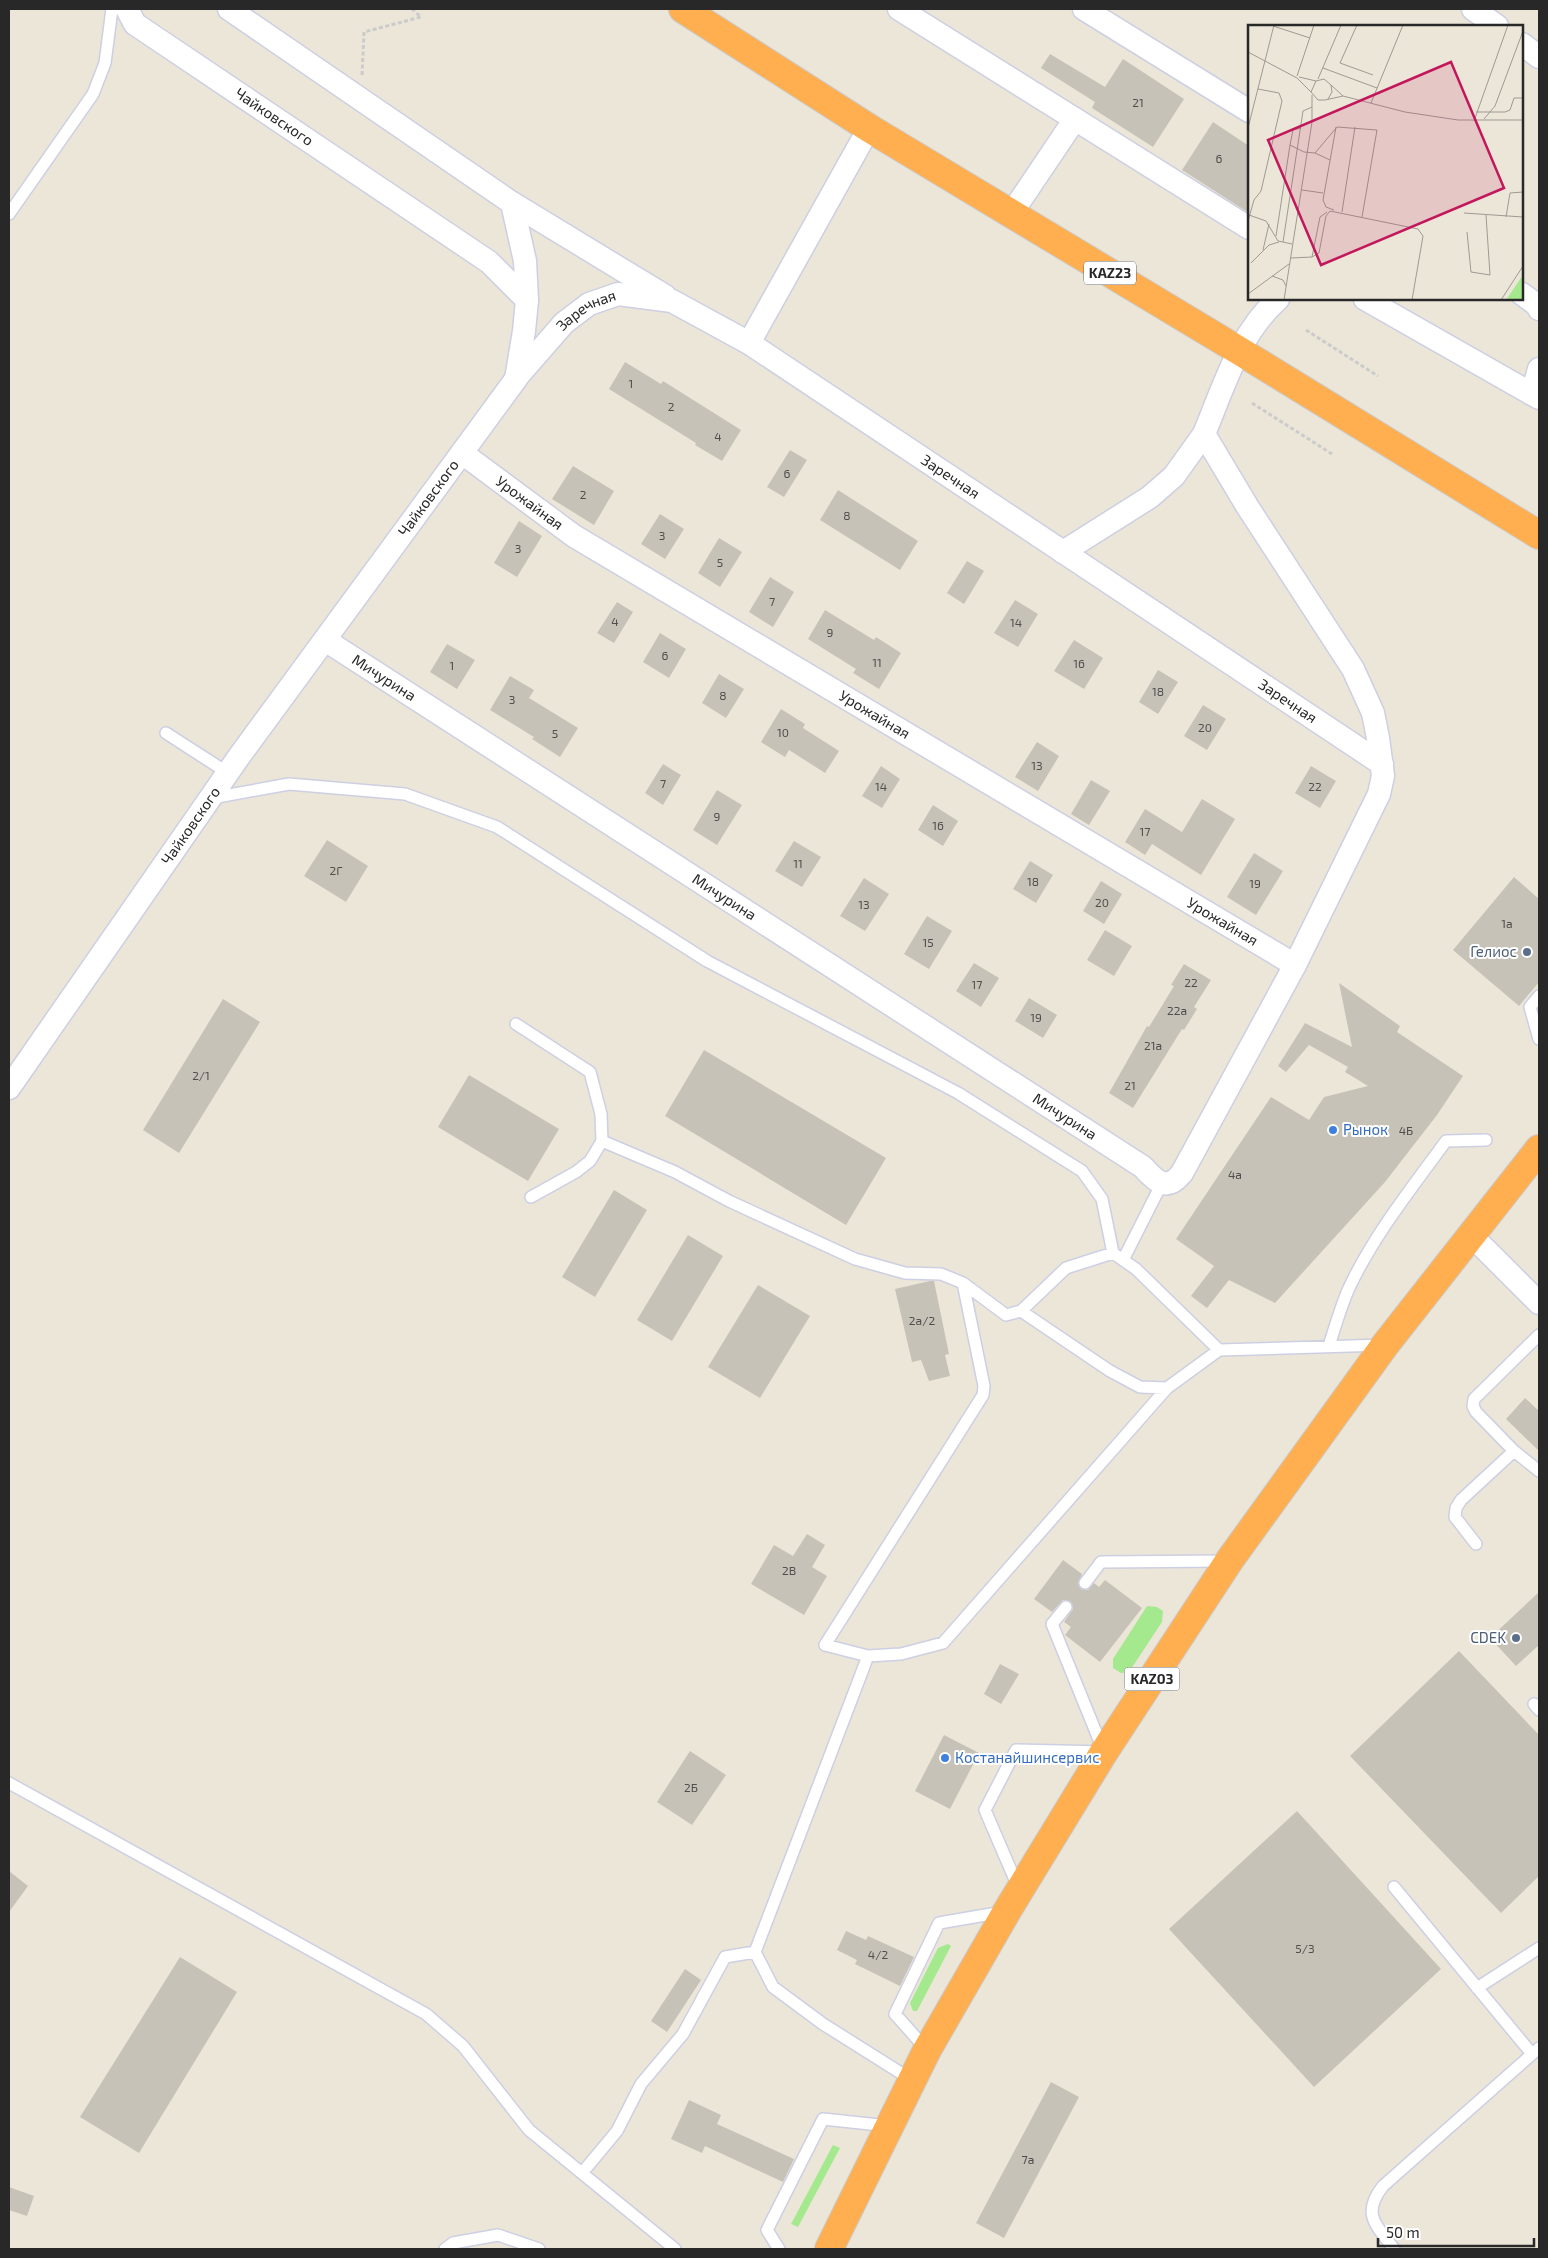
<svg xmlns="http://www.w3.org/2000/svg" width="1548" height="2258" viewBox="0 0 1548 2258" font-family="'Exo 2',sans-serif">
<style>
.grass{fill:#a4e98e}
.building{fill:#c7c2b8}
.lines{fill:none;stroke-linecap:round;stroke-linejoin:round}
.lane-casing{stroke:#cdcfe3;stroke-width:14}
.street-casing{stroke:#cdcfe3;stroke-width:25}
.highway-casing{stroke:#cbcbcb;stroke-width:30}
.path{stroke:#cbcbcb;stroke-width:3;stroke-dasharray:4 2.5;stroke-linecap:butt}
.lane{stroke:#fff;stroke-width:11}
.street{stroke:#fff;stroke-width:22}
.highway{stroke:#ffae50;stroke-width:28}
.service-dot{fill:#5c6f8a;stroke:#fff;stroke-width:2}
.shop-dot{fill:#3f7fe0;stroke:#fff;stroke-width:2}
.labels{text-anchor:middle;stroke-width:4;stroke-linejoin:round;paint-order:stroke}
.number-label{font-size:12px;fill:#504e4c}
.shield{fill:#fff;stroke:#686868;stroke-width:1}
.shield-label{font-size:14px;font-weight:bold;fill:#282828}
.street-label{font-size:15px;fill:#282828;stroke:#fff}
.service-label{font-size:15px;fill:#4e5e75;stroke:#fff;text-anchor:end}
.shop-label{font-size:15px;fill:#366cbe;stroke:#fff;text-anchor:start}
.inset-road{fill:none;stroke:#9e9a92;stroke-width:1}
.view{fill:#c2185b;fill-opacity:0.15;stroke:#c2185b;stroke-width:2.5}
.inset-edge{fill:none;stroke:#282828;stroke-width:2.5}
</style>
<rect width="100%" height="100%" fill="#ece6d8"/>
<!-- grass -->
<path class="grass" d="M1147 1606 1157 1607 1163 1611 1162 1622 1129 1672 1121 1673 1113 1668V1659Z
M948 1944 951 1946 917 2011H913L910 2003 938 1948Z
M833 2145 840 2148 798 2227 791 2224Z"/>
<!-- building -->
<path class="building" d="M1050 54 1105 87 1123 59 1184 99 1153 147 1092 108 1095 102 1041 68Z
M1213 122 1249 146V213L1182 170Z
M625 362 661 384 663 381 741 430 722 461 695 445 696 443 609 389Z
M790 450 807 460 784 497 767 487Z
M573 466 614 491 594 525 552 499Z
M838 490 918 541 900 570 820 520Z
M660 514 684 529 665 559 641 544Z
M519 521 542 536 517 577 494 563Z
M719 538 742 552 720 587 698 573Z
M967 561 984 571 964 604 947 593Z
M770 577 794 592 773 627 749 612Z
M1015 600 1038 614 1018 647 994 633Z
M617 602 633 612 614 643 597 633Z
M825 610 874 640 876 637 901 653 879 689 853 673 856 669 808 639Z
M660 633 686 649 669 678 643 662Z
M1074 640 1103 658 1084 689 1054 671Z
M447 644 475 660 457 689 430 672Z
M1158 670 1178 682 1158 714 1139 702Z
M719 674 744 689 726 718 702 703Z
M510 676 534 690 529 698 578 728 560 757 532 739 534 737 490 710Z
M1203 705 1226 719 1207 750 1184 736Z
M781 709 805 724 803 728 839 751 825 773 789 750 785 757 761 742Z
M1037 742 1059 756 1038 791 1015 777Z
M663 764 681 775 663 805 645 793Z
M881 766 900 779 882 808 862 796Z
M1311 766 1336 781 1320 808 1295 793Z
M1091 780 1110 791 1089 825 1071 814Z
M717 790 742 805 717 845 693 830Z
M1202 799 1235 819 1201 875 1152 844 1145 855 1125 842 1145 809 1182 832Z
M933 805 958 821 943 846 918 830Z
M327 840 368 866 346 902 304 876Z
M794 841 821 857 802 887 775 871Z
M1254 853 1283 871 1256 915 1227 897Z
M1030 861 1053 875 1036 903 1013 889Z
M1514 877 1539 899V982L1519 1006 1453 950Z
M864 878 889 894 865 931 840 916Z
M1101 881 1122 894 1104 924 1083 911Z
M927 916 952 931 929 969 904 954Z
M1105 930 1132 946 1114 976 1087 960Z
M974 963 999 978 981 1007 956 991Z
M1184 964 1211 980 1194 1007 1197 1009 1184 1030 1182 1029 1133 1108 1109 1093 1147 1026 1149 1027 1174 986 1171 985Z
M1339 983 1400 1026 1397 1032 1463 1076 1437 1115 1385 1182 1275 1303 1229 1280 1207 1308 1191 1296 1214 1266 1176 1239 1271 1097 1309 1120 1324 1097 1368 1086 1345 1072 1348 1067 1309 1045 1286 1072 1278 1066 1305 1023 1352 1047Z
M1029 998 1057 1015 1043 1038 1015 1021Z
M223 999 260 1022 179 1153 143 1130Z
M704 1050 886 1158 846 1225 665 1116Z
M469 1075 559 1129 528 1181 438 1127Z
M614 1190 647 1210 595 1297 562 1277Z
M688 1235 723 1256 672 1341 637 1320Z
M930 1281H934L949 1354 945 1355 950 1376 929 1381 921 1360 912 1362 895 1289Z
M758 1285 810 1316 760 1398 708 1367Z
M1525 1398 1539 1411V1451L1506 1419Z
M807 1534 825 1545 812 1567 827 1576 804 1615 751 1584 774 1545 793 1556Z
M1063 1560 1082 1574 1078 1583 1081 1589 1088 1590 1094 1583 1099 1587 1105 1580 1142 1608 1100 1662 1065 1635 1071 1627 1064 1622 1073 1609 1071 1602 1063 1600 1052 1612 1034 1599Z
M1539 1592V1645L1516 1666 1490 1638Z
M1459 1651 1539 1735V1876L1501 1913 1350 1756Z
M1000 1664 1019 1674 1001 1704 984 1694Z
M944 1735 979 1753 950 1809 915 1791Z
M690 1751 726 1775 692 1825 657 1802Z
M1297 1811 1441 1969 1314 2087 1169 1929Z
M9 1871 28 1886 9 1912Z
M846 1931 866 1940 868 1936 914 1957 900 1986 855 1964 857 1960 837 1950Z
M180 1957 237 1992 139 2153 80 2117Z
M685 1969 701 1980 667 2032 651 2021Z
M1051 2082 1079 2097 1004 2238 976 2223Z
M689 2100 721 2115 717 2124 794 2159 783 2182 705 2146 702 2153 671 2139Z
M9 2187 34 2196 27 2216 9 2210Z"/>
<g class="lines">
<!-- lane casing -->
<g class="lane-casing">
<path id="lane" d="M9 214 93 94 105 63 112 9
M166 733 228 773
M212 798 289 784 405 794 497 827 707 961 958 1093 1082 1171 1102 1199 1113 1253
M1539 996 1530 1007 1539 1039
M516 1024 590 1072 601 1114 602 1141 675 1172 729 1201 855 1259 905 1273 941 1274 963 1283 1006 1315 1021 1311 1066 1268 1113 1253 1136 1269 1219 1350
M531 1197 576 1172 590 1161 602 1141
M1123 1260 1162 1183
M963 1283 984 1386 983 1395 825 1645 868 1656 901 1654 943 1643 1167 1388 1219 1350 1383 1345
M1021 1311 1110 1371 1140 1387 1167 1388
M1539 1335 1474 1399 1473 1406 1476 1412 1514 1451 1539 1471
M1329 1346C1335 1327 1341 1306 1349 1288 1374 1235 1411 1189 1446 1141L1486 1140
M1476 1544 1455 1517 1456 1508 1461 1500 1514 1451
M1085 1583 1101 1562 1227 1561
M868 1656 755 1952 773 1987 823 2024 912 2080
M1534 1704 1539 1710
M9 1783 426 2014 463 2046 529 2130 675 2249
M1394 1887 1532 2054
M1019 1889 985 1810 1016 1750 1104 1752 1052 1624 1066 1607
M1477 1988 1539 1948
M927 2050 895 2014 939 1923 1003 1912
M582 2173 617 2131 641 2084 683 2034 725 1957 755 1952
M445 2249 453 2243 498 2235 539 2249
M779 2249 767 2230 823 2119 889 2126
M1394 2249C1376 2225 1361 2214 1383 2186L1539 2048"/>
</g>
<!-- street casing -->
<g class="street-casing">
<g id="street">
<path d="M229 9 512 203 525 261 527 300"/>
<path d="M899 9 1249 228"/>
<path d="M1084 9 1249 111"/>
<path d="M1473 9 1497 26"/>
<path d="M1522 44 1539 57"/>
<path d="M512 203 665 296"/>
<path d="M1011 214 1075 119"/>
<path d="M1522 294 1537 305 1539 309"/>
<path d="M1365 299 1539 398"/>
<path d="M749 343 869 128"/>
<path id="s1" d="M516 378 564 323 589 304 618 294 672 301 749 343 1382 764"/>
<path d="M1532 394 1539 369"/>
<path id="s2" d="M462 453 574 536 1295 965"/>
<path d="M1063 552 1150 497 1174 476 1204 434"/>
<path id="s3" d="M325 640 1143 1167C1156 1182 1167 1192 1182 1173L1295 965 1379 794 1383 776 1378 738 1373 713 1353 669 1247 506 1204 434C1224 386 1239 334 1278 299"/>
<path id="s4" d="M9 1088 238 758 516 379 524 331 527 300 489 262 135 24 127 9"/>
<path d="M1472 1236 1539 1303"/>
</g>
</g>
<!-- highway casing -->
<g class="highway-casing">
<path id="highway" d="M683 9 869 128 1238 350 1539 535
M829 2249 927 2050 1007 1911 1104 1752 1229 1561 1385 1345 1539 1149"/>
</g>
<!-- path -->
<path class="path" d="M362 75 364 32 421 17 412 9
M1306 330 1378 376
M1252 403 1332 454"/>
<!-- lane -->
<use href="#lane" class="lane"/>
<!-- street -->
<use href="#street" class="street"/>
<!-- highway -->
<use href="#highway" class="highway"/>
</g>
<!-- markers -->
<g class="service-dot">
<circle cx="1527" cy="952" r="5"/>
<circle cx="1516" cy="1638" r="5"/>
</g>
<g class="shop-dot">
<circle cx="1333" cy="1130" r="5"/>
<circle cx="945" cy="1758" r="5"/>
</g>
<g class="labels">
<!-- number labels -->
<g class="number-label">
<text x="1138" y="107">21</text>
<text x="1219" y="163">6</text>
<text x="631" y="388">1</text>
<text x="671" y="411">2</text>
<text x="718" y="441">4</text>
<text x="787" y="478">6</text>
<text x="583" y="499">2</text>
<text x="847" y="520">8</text>
<text x="662" y="540">3</text>
<text x="518" y="553">3</text>
<text x="720" y="567">5</text>
<text x="772" y="606">7</text>
<text x="615" y="626">4</text>
<text x="1016" y="627">14</text>
<text x="830" y="637">9</text>
<text x="665" y="660">6</text>
<text x="877" y="667">11</text>
<text x="1079" y="668">16</text>
<text x="452" y="670">1</text>
<text x="1158" y="696">18</text>
<text x="723" y="700">8</text>
<text x="512" y="704">3</text>
<text x="1205" y="732">20</text>
<text x="783" y="737">10</text>
<text x="555" y="738">5</text>
<text x="1037" y="770">13</text>
<text x="663" y="788">7</text>
<text x="881" y="791">14</text>
<text x="1315" y="791">22</text>
<text x="717" y="821">9</text>
<text x="938" y="830">16</text>
<text x="1145" y="836">17</text>
<text x="798" y="868">11</text>
<text x="336" y="875">2Г</text>
<text x="1033" y="886">18</text>
<text x="1255" y="888">19</text>
<text x="1102" y="907">20</text>
<text x="864" y="909">13</text>
<text x="1507" y="928">1а</text>
<text x="928" y="947">15</text>
<text x="1191" y="987">22</text>
<text x="977" y="989">17</text>
<text x="1177" y="1015">22а</text>
<text x="1036" y="1022">19</text>
<text x="1153" y="1050">21а</text>
<text x="201" y="1080">2/1</text>
<text x="1130" y="1090">21</text>
<text x="1406" y="1135">4Б</text>
<text x="1235" y="1179">4а</text>
<text x="922" y="1325">2а/2</text>
<text x="789" y="1575">2В</text>
<text x="691" y="1792">2Б</text>
<text x="1305" y="1953">5/3</text>
<text x="878" y="1959">4/2</text>
<text x="1028" y="2164">7а</text>
</g>
<!-- shield labels -->
<g class="shield">
<rect x="1084" y="261.5" width="52" height="23" rx="4"/>
<rect x="1124.5" y="1667.5" width="55" height="23" rx="4"/>
</g>
<g class="shield-label">
<text x="1110" y="278">KAZ23</text>
<text x="1152" y="1684">KАZ03</text>
</g>
<!-- street labels -->
<g class="street-label">
<text transform="translate(274 117) rotate(34)" y="5">Чайковского</text>
<text dy="5" stroke="none"><textPath href="#s1" startOffset="99">Заречная</textPath></text>
<text dy="5" stroke="none"><textPath href="#s1" startOffset="519">Заречная</textPath></text>
<text dy="5" stroke="none"><textPath href="#s4" startOffset="724">Чайковского</textPath></text>
<text dy="5" stroke="none"><textPath href="#s2" startOffset="84">Урожайная</textPath></text>
<text dy="5" stroke="none"><textPath href="#s3" startOffset="70">Мичурина</textPath></text>
<text dy="5" stroke="none"><textPath href="#s1" startOffset="924">Заречная</textPath></text>
<text dy="5" stroke="none"><textPath href="#s2" startOffset="489">Урожайная</textPath></text>
<text dy="5" stroke="none"><textPath href="#s4" startOffset="319">Чайковского</textPath></text>
<text dy="5" stroke="none"><textPath href="#s3" startOffset="475">Мичурина</textPath></text>
<text dy="5" stroke="none"><textPath href="#s2" startOffset="894">Урожайная</textPath></text>
<text dy="5" stroke="none"><textPath href="#s3" startOffset="880">Мичурина</textPath></text>
</g>
<!-- service labels -->
<g class="service-label">
<text x="1517" y="957">Гелиос</text>
<text x="1506" y="1643">CDEK</text>
</g>
<!-- shop labels -->
<g class="shop-label">
<text x="1343" y="1135">Рынок</text>
<text x="955" y="1763">Костанайшинсервис</text>
</g>
</g>
<!-- overview -->
<g transform="translate(1248 25)">
<rect width="275" height="275" fill="#ece6d8"/>
<path d="M275 250V275H258Z" fill="#a4e98e"/>
<path class="inset-road" d="M109 0 92 38 125 50M25 1 62 13M0 27 49 53 63 67M75 43 129 63M49 51 66 0M51 52 68 56M70 54 93 0M83 60 95 71 157 87 210 95H275M80 74 84 67 83 60 76 54 68 56 63 67 70 75H77L95 71M123 78 155 0M228 87H257L262 85 266 73H275M236 94 247 81 275 6M226 96 260 0M0 103 26 0M42 120 56 127 67 128 89 102 129 105 114 192M67 128 82 135M54 165 75 168M86 185 78 182 75 175 88 102M94 187 107 102M216 188 275 192M1 190 18 196 30 216 44 219M258 192 262 168 275 167M0 196 6 175 13 166 34 76 31 68 10 64M219 207 223 247 242 250 238 190M28 211 42 120 45 105 53 103M35 217 55 86 64 82M15 225 21 199M64 232 72 192 79 187M43 233 64 232 71 228 78 191 82 186 170 204 175 211 164 275M3 238 21 220 31 217M24 251 35 255 38 261M0 269 41 239M36 275 64 97V70M253 275 275 241"/>
<path class="view" d="M203 37 256 163 73 240 20 115Z"/>
<rect width="275" height="275" class="inset-edge"/>
</g>
<!-- border -->
<rect width="1548" height="2258" fill="none" stroke="#282828" stroke-width="20"/>
<!-- scale -->
<path d="M1378 2238v8h156v-8" fill="none" stroke="#282828" stroke-width="2.5"/>
<text x="1386" y="2238" font-size="15" fill="#282828" stroke="#ffffff" stroke-width="4" paint-order="stroke">50 m</text>
</svg>
